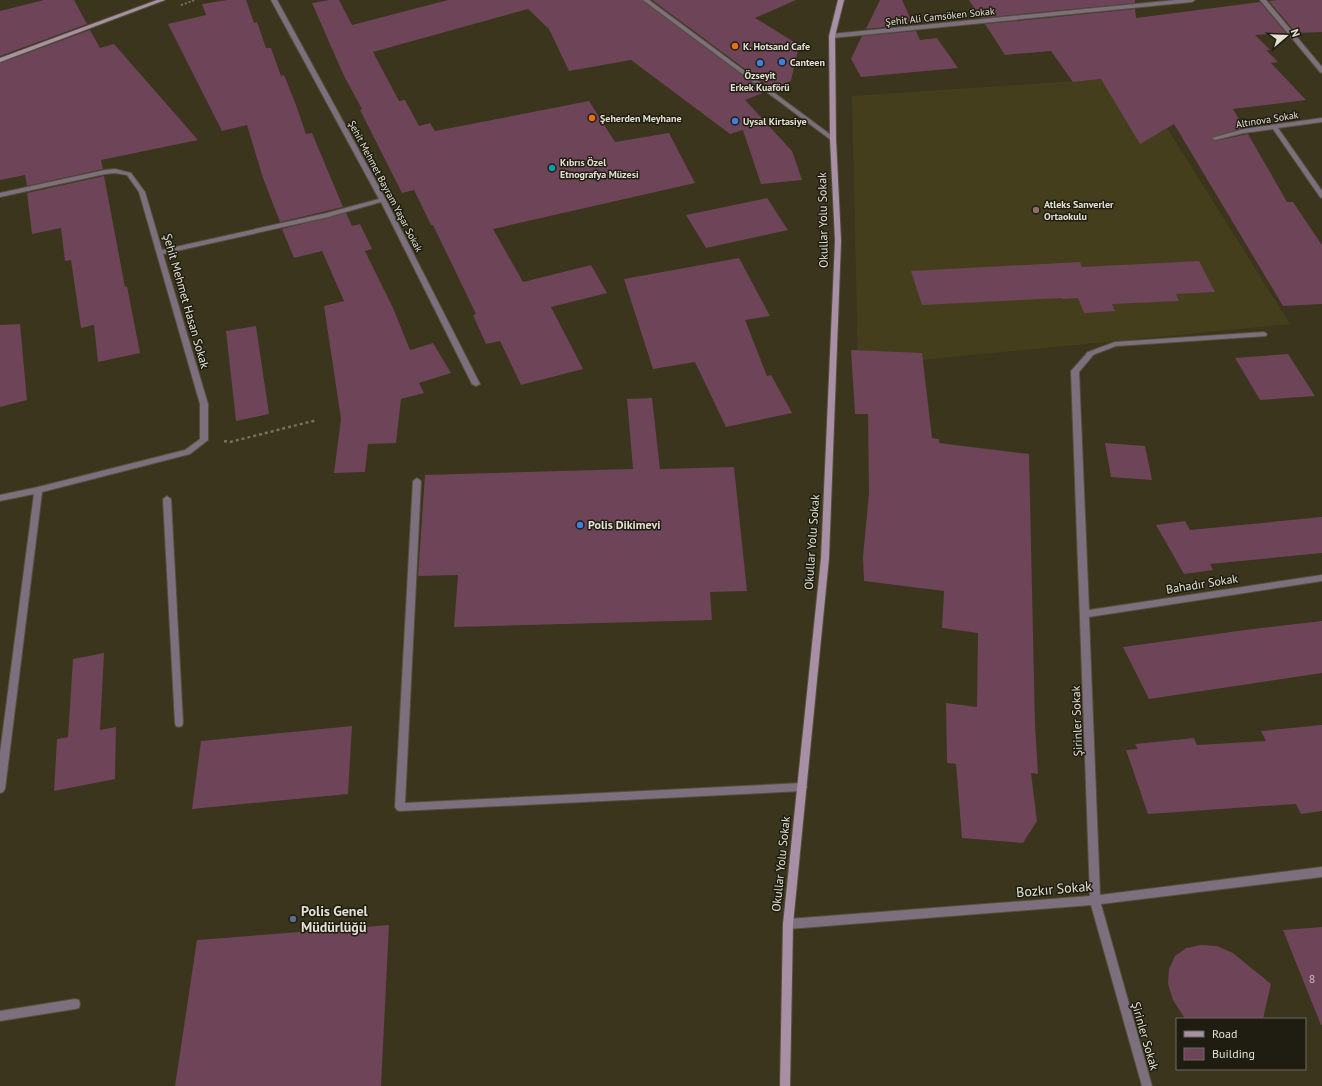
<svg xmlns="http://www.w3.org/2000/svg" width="1322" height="1086" viewBox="0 0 1322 1086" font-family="'PT Sans',sans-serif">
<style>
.built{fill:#453e1d}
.building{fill:#6d4458}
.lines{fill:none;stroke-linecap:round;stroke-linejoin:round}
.lane-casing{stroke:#555139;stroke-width:2}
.street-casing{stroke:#555139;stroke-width:2}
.secondary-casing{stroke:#555139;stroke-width:2}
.path-far1{stroke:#77725d;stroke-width:2;stroke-dasharray:2 2;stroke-linecap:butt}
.path{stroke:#77725d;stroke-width:2.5;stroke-dasharray:3 3;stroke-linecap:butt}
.lane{fill:#7e6f7e;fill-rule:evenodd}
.street{fill:#7e6f7e;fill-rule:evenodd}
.secondary{fill:#a78fa6;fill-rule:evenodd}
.food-dot{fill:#e8710a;stroke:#1f1d12;stroke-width:1.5}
.shop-dot{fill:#3f7fe0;stroke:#1f1d12;stroke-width:1.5}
.culture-dot{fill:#0f9aa8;stroke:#1f1d12;stroke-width:1.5}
.education-dot{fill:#8d6e63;stroke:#1f1d12;stroke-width:1.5}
.service-dot{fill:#5c6f8a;stroke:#1f1d12;stroke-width:1.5}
.labels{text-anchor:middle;stroke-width:3;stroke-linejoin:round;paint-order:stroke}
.far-street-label{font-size:10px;fill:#e4e1d2;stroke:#1f1d12}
.far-poi-label{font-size:10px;font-weight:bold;fill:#e4e1d2;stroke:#1f1d12;text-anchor:start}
.street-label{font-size:12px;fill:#e4e1d2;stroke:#1f1d12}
.poi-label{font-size:12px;font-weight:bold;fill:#e4e1d2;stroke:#1f1d12;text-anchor:start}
.near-number-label{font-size:12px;fill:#c6bab4}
.near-street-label{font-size:14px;fill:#e4e1d2;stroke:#1f1d12}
.near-poi-label{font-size:14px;font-weight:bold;fill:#e4e1d2;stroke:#1f1d12;text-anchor:start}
</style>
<rect width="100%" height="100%" fill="#3a351c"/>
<!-- built -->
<path class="built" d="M1135 77 1290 324 858 366 852 96Z"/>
<!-- building -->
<path class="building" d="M44 0H74L87 24 0 56V11Z
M227 0H246L254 23 257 22 266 48H271L281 76 284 75 296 105 306 134 312 133 343 207 280 222 263 178 247 125 222 131 168 24 206 15 202 4Z
M329 0H339L352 25 448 0H642L765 92 745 100 792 151 802 180 761 184 743 130 730 134 631 60 569 71 549 29 528 9 373 52 399 101 405 100 419 126 430 123 435 131 589 101 615 142 669 133 695 183 493 229 523 282 591 265 607 293 551 307 583 369 521 385 500 341 486 344 473 315 476 314 433 225H431L414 190 402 193 360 110 362 109 344 76 312 3Z
M652 0H796L755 18 799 45 791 81 772 89Z
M880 0H902L913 24 866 29Z
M969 0H1135V3L981 18Z
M1277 0H1322V32L1296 33 1269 1Z
M1260 2 1286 33 1255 35 1270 50H1266L1278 62 1271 63 1306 100 1233 109 1244 128 1211 138 1215 141 1248 134 1287 202H1293L1322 245V304L1283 306 1174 124 1140 144 1101 79 1073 82 1051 51 1005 55 985 24 1135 9 1136 18Z
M90 30 100 48 114 44 198 140 101 160 103 169 27 186 25 175 0 180V63Z
M916 31 920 40 937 38 958 68 861 77 851 59 862 36Z
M104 176 125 287 127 286 140 353 98 362 94 325 81 328 71 260 65 261 61 228 32 234 27 193Z
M767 198 788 230 706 248 686 215Z
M346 213 352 226 360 224 372 249 365 251 393 308 410 350 433 343 451 373 419 383 424 393 401 399 396 443 368 444 365 472 334 473 341 419 324 306 344 301 322 251 294 258 282 229Z
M739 258 770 316 745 320 767 376 771 375 792 413 726 427 695 362 653 369 624 279Z
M1199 261 1215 292 1176 294 1179 301 1112 304 1115 311 1084 313 1078 298 1063 299 1062 298 922 305 911 271 1080 262 1082 267Z
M20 324 27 400 0 407V325Z
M256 326 269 414 236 421 226 331Z
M851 350 922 353 932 438 939 439V443L1029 454 1035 725 1038 774 1031 773 1037 821 1023 843 962 838 956 764 947 763 946 703 977 707 978 633 942 628 944 591 864 581 863 557 869 493 868 414H855Z
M1288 354 1315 396 1260 400 1235 358Z
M652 398 660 469 734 467 747 591 710 592 712 620 454 627 458 575 418 576 425 475 633 469 627 399Z
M1105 443 1145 446 1152 480 1111 477Z
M1322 517V553L1210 564 1213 570 1184 574 1156 525 1185 521 1190 530Z
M1322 621V673L1149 699 1123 647 1245 630Z
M104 653 100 730 116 727 115 779 54 791 57 739 68 737 73 659Z
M1322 725V811L1301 814 1296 804 1148 814 1126 750 1138 749 1135 744 1194 738 1197 745 1266 741 1261 731Z
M352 726 348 794 192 809 201 741Z
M389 925 381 1086H175L197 940Z
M1322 927V1025H1321L1283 930Z
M1201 945 1217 946 1233 953 1271 984 1263 1019H1185L1173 1000 1168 984 1169 969 1175 956 1186 948Z"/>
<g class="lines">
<!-- lane casing -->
<g class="lane-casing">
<path id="lane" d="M1264 332 1267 334 1266 336 1116 346 1090 356 1086 354 1088 352 1115 342Z
M417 478 421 481 405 803 802 783 805 784 807 787 805 790 802 791 400 811 397 810 395 807 413 481Z
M167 496 171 499 183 723 182 726 179 727 176 726 175 723 163 499Z
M75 999 79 1000 80 1004 79 1008 75 1009 0 1021V1011Z"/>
</g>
<!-- street casing -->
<g class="street-casing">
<path id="street" d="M271 0H277L386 200 480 384 476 386 472 384 381 202 328 217 163 254 208 404V440L190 454 42 492 5 789 3 792 0 793V753L34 494 0 501V495L38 487 185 450 200 439V404L139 192 127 175 115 173 105 174 0 197V193L105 170 115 169 131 173 145 192 162 250 327 213 379 199Z
M643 0H649L835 138V140H831Z
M1176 0H1195L1192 2 832 38 829 36 832 34Z
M1260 0H1266L1322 67V73L1320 72Z
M1322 118V122L1278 128 1322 191V198L1320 197 1273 129 1244 133 1215 140 1212 138 1244 129Z
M1088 352H1092L1094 354 1079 372 1089 610 1322 575V581L1089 617 1100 895 1322 867V877L1101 904 1152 1086H1142L1091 905 788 929 784 927 783 924 784 921 788 919 1090 896 1071 371Z"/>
</g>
<!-- secondary casing -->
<g class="secondary-casing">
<path id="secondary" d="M157 0H165L0 62V58Z
M838 0H844L835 36 836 139 841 241 829 558 793 924 790 1086H780L783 924 821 558 835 241 830 139 829 36Z"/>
</g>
<!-- path-far1 -->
<path class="path-far1" d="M181 5 195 0"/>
<!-- path -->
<path class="path" d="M224 441 230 442 317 420"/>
<!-- lane -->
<use href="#lane" class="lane"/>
<!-- street -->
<use href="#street" class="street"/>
<!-- secondary -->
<use href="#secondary" class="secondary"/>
</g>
<!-- markers -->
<g class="food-dot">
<circle cx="735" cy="46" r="4"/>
<circle cx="592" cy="118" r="4"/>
</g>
<g class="shop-dot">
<circle cx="782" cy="62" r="4"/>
<circle cx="760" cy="63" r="4"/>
<circle cx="735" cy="121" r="4"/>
<circle cx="580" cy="525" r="4"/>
</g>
<circle class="culture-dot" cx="552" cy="168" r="4"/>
<circle class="education-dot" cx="1036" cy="210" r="4"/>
<circle class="service-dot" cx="293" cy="919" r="4"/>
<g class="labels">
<!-- far-street labels -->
<g class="far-street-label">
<text transform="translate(940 16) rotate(-6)" y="4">Şehit Ali Camsöken Sokak</text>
<text transform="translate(1267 119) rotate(-9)" y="4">Altınova Sokak</text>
<text transform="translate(386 186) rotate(62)" y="4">Şehit Mehmet Bayram Yaşar Sokak</text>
</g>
<!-- far-poi labels -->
<g class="far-poi-label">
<text x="743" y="50">K. Hotsand Cafe</text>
<text x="790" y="66">Canteen</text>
<text x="760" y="79" text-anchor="middle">Özseyit<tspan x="760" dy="12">Erkek Kuaförü</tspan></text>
<text x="600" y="122">Şeherden Meyhane</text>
<text x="743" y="125">Uysal Kirtasiye</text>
<text x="560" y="166">Kıbrıs Özel<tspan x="560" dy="12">Etnografya Müzesi</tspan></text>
<text x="1044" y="208">Atleks Sanverler<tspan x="1044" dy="12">Ortaokulu</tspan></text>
</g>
<!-- street labels -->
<g class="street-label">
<text transform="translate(823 220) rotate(-91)" y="4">Okullar Yolu Sokak</text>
<text transform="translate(186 301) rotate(74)" y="4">Şehit Mehmet Hasan Sokak</text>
<text transform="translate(812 542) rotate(-86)" y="4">Okullar Yolu Sokak</text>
<text transform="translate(1202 584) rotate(-9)" y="4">Bahadır Sokak</text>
<text transform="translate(1077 721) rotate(-92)" y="4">Şirinler Sokak</text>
<text transform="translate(781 864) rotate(-84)" y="4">Okullar Yolu Sokak</text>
<text transform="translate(1145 1036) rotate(74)" y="4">Şirinler Sokak</text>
</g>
<!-- poi labels -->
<g class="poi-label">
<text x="588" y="529">Polis Dikimevi</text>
</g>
<!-- near-number labels -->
<g class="near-number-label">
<text x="1312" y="983">8</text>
</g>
<!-- near-street labels -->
<g class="near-street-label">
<text transform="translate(1054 889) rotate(-5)" y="5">Bozkır Sokak</text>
</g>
<!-- near-poi labels -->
<g class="near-poi-label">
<text x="301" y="916">Polis Genel<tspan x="301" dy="16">Müdürlüğü</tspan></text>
</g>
</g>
<!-- legend -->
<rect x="1176" y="1018" width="130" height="52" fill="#1f1d12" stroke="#6e6b5f"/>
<rect x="1184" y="1031" width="20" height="6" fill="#a78fa6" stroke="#6e6b5f"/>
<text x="1212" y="1038" font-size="12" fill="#e4e1d2">Road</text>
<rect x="1184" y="1048" width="20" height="12" fill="#6d4458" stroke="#6e6b5f"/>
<text x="1212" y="1058" font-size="12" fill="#e4e1d2">Building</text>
<!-- north arrow -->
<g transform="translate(1286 36) rotate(71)" stroke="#1f1d12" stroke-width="3" paint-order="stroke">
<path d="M0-3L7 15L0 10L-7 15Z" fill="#e4e1d2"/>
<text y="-6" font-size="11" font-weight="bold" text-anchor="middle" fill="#e4e1d2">N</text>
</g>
</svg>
